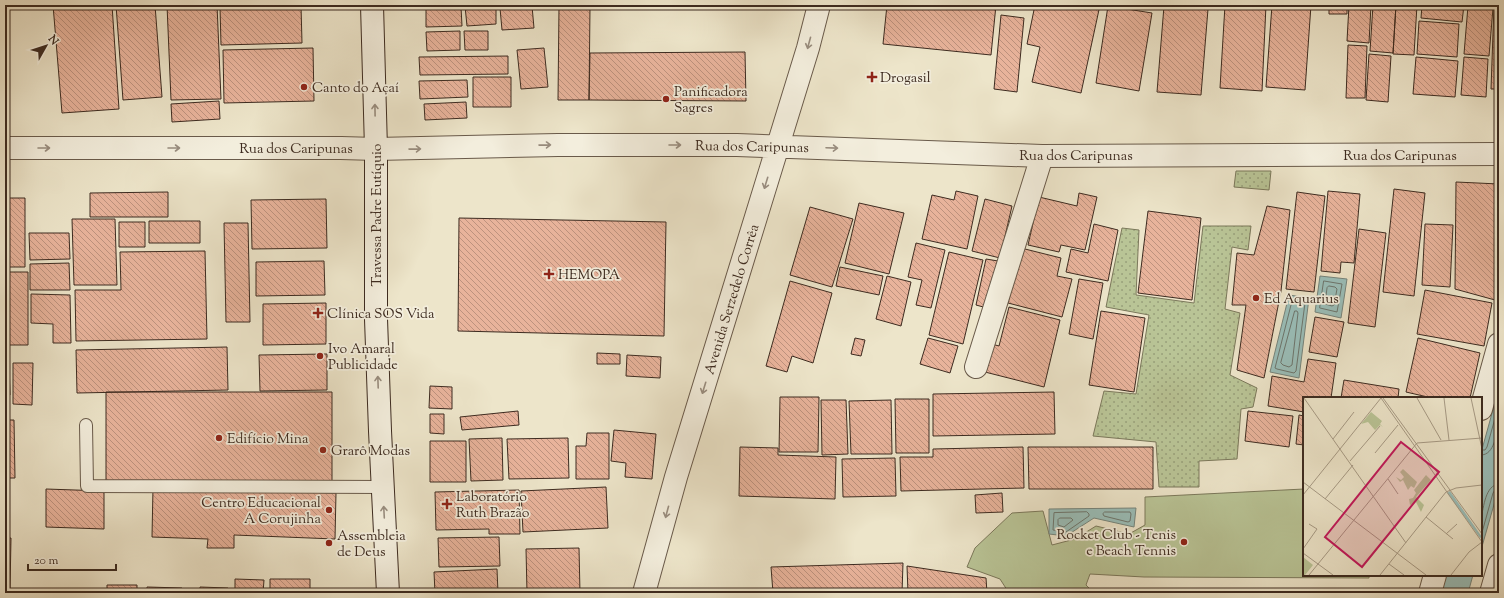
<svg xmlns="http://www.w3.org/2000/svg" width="1504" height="598" viewBox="0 0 1504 598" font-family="'Sorts Mill Goudy',serif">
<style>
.grass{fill:url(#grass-dots);stroke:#7b785b}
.garden{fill:#b9c496;stroke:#7b785b}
.water{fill:#9abfba;stroke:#75847c}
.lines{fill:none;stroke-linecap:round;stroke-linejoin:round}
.shore{stroke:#6c756d;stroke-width:1}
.building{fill:url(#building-back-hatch);stroke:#3d2b20}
.service-casing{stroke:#695a4a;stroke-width:14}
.minor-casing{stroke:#695a4a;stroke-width:24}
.secondary-casing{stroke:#3d2b20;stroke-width:24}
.service{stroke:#f3eedd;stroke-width:12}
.minor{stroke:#f3eedd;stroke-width:22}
.secondary{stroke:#f3eedd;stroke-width:22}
.oneway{stroke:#988c7e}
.poi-dot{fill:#8f2418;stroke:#f3eedd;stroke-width:1.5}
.labels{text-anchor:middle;stroke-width:3.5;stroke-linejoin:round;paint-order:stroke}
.poi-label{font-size:14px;fill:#3d2b20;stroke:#f3eedd;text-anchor:start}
.street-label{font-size:14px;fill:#3d2b20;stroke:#f3eedd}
.inset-road{fill:none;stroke:#a79b86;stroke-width:1}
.view{fill:#c2185b;fill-opacity:0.15;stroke:#c2185b;stroke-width:2}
.inset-edge{fill:none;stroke:#3d2b20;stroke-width:2}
</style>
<defs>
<pattern id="grass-dots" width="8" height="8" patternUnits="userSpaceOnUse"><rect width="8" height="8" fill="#b9c496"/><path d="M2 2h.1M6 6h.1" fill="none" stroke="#989f7a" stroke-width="1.8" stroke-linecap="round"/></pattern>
<pattern id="building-back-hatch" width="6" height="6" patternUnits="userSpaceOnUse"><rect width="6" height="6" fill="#e8b39b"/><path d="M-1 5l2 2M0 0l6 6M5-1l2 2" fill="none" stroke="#bd927e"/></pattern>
</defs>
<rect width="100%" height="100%" fill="#ede5ca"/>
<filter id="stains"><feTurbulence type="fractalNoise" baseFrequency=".005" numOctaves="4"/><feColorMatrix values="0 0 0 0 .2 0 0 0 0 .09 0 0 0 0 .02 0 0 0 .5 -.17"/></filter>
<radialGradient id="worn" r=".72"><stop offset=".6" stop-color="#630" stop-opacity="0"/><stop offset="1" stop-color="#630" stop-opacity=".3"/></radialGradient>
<!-- grass -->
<path class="grass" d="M1236 171H1271L1269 190 1234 187Z
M1203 226H1251L1248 250 1232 247 1225 309 1240 313 1230 375 1257 388 1253 407 1241 409 1237 459 1199 461V487H1159L1156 442 1093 436 1104 391 1136 394 1149 315 1106 307 1122 228 1139 230 1136 295 1194 303Z"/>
<!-- garden -->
<path class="garden" d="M1304 489V575H1369V578L1144 577 1090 574 1086 585 1094 593H1009L1000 579 967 567 975 548 1012 513 1043 511 1052 545 1075 539 1096 526 1129 534 1145 525V497Z"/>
<!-- water -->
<path class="water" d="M1320 276 1347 279 1341 318 1315 312Z
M1289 295 1309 298 1299 378 1270 372Z
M1499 388V487L1481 550V453Z
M1136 508 1134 527 1094 518 1066 536 1049 534V509Z
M1446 575H1473L1468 593H1441Z"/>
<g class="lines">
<!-- shore -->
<path class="shore" d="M1324 281 1342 284 1337 312 1320 308Z
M1329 286 1335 287 1337 289 1334 305 1332 306 1325 304 1327 288Z
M1294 300 1303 301 1305 303 1296 371 1294 373 1277 369 1275 368 1292 301Z
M1295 311H1297L1298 313 1292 365 1289 367 1283 365 1281 363Z
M1481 450H1485L1487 447 1499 404
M1481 455C1495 455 1496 433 1499 423
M1087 512 1089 514V516L1066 532 1053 530 1054 513Z
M1105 512H1130L1131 514 1130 521 1128 522 1104 516 1103 514Z
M1060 518H1071L1073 520 1064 527 1058 525V520Z
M1481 518C1484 507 1485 485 1499 484
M1481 536 1493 493 1495 490 1499 489"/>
</g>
<!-- building -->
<path class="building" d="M53 5H112L119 109 62 113Z
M116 5H155L162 97 123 100Z
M167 5H217L221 99 171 100Z
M496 5V24L467 26 465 6Z
M887 5H996L991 55 883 44Z
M1035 5H1100L1081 93 1032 82 1040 47 1027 44Z
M1225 5H1266L1262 91 1220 88Z
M1272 5H1311L1305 90 1266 87Z
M1329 5H1347V14H1329Z
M1349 5H1371L1369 43 1347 41Z
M1373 5H1396L1393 53 1370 51Z
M1396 5H1417L1414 55 1393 54Z
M1422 5H1464L1462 22 1421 18Z
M1494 5H1499V89H1491Z
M301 6 302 43 221 45 220 7Z
M532 6 534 28 502 30 500 8Z
M559 6 590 7 589 100H558Z
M1108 6 1152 13 1139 91 1096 83Z
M1164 6 1208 9 1201 95 1157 92Z
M1468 6 1493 8 1489 56 1464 54Z
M461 7 462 26 426 27V8Z
M1001 15 1024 18 1017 92 994 89Z
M1419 21 1459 24 1457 57 1417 54Z
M460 31V50L427 51 426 32Z
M464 31H488V50H465Z
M1348 45 1367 46 1365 98H1346Z
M313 48 314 101 224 103 223 50Z
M544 48 548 87 521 89 517 50Z
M745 52 746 101 589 100 590 53Z
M1369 54 1391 56 1388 102 1366 100Z
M508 56V74L420 75 419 57Z
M1416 57 1458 61 1455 97 1413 94Z
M1464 57 1488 59 1486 97 1461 95Z
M473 77H511V107H473Z
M467 80 468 97 420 99 419 81Z
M219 101 220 119 172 122 171 104Z
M466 102 467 118 425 120 424 104Z
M1456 182 1499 184V284L1495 300 1455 289Z
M1394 189 1425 193 1414 296 1383 292Z
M956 191 978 196 967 249 922 239 932 195 954 200Z
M1328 191 1360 194 1354 263 1341 262 1340 273 1321 271Z
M168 192V217H90V193Z
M1297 192 1325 196 1314 292 1286 289Z
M1079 193 1097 197 1085 250 1061 245 1059 252 1028 245 1039 197 1077 206Z
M5 198H25V267H5Z
M326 199 327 248 252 249 251 200Z
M985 199 1012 206 1000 258 972 251Z
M859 203 904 213 889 274 845 263Z
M1267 206 1290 210 1281 291 1264 378 1237 370 1246 305H1232L1237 253 1254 255Z
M810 207 853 219 832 287 790 275Z
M1148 211 1201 218 1192 300 1138 293Z
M459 218 666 222 664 336 458 331Z
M72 219H115L117 285H74Z
M149 221H200V243H149Z
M119 222H145V247H119Z
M224 223H248L250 322H226Z
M1094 224 1118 230 1108 281 1066 272 1071 249 1088 253Z
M1425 224 1453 225 1450 287 1422 285Z
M1359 229 1386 233 1375 327 1348 323Z
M29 233H69L70 259 30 260Z
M916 243 945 250 931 308 916 305 922 280 908 277Z
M1021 248 1061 258 1057 276 1072 279 1062 317 1008 303Z
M205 251 207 339 76 341 75 290H121L120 252Z
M949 252 983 260 963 344 929 335Z
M986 259 998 261 987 308 976 305Z
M324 261 325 295 256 296V262Z
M69 263 70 290H30V264Z
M840 267 883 276 879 295 836 286Z
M5 272H28V345H5Z
M887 276 911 282 901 326 876 319Z
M1079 279 1103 283 1093 339 1069 334Z
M790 281 832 293 813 363 792 356 787 372 766 366Z
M1425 290 1492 303 1484 346 1417 334Z
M31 294 70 295 71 343H53V324L31 323Z
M326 303V344L263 345V304Z
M1009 307 1060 320 1044 387 981 371 988 343 999 346Z
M1101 311 1145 318 1134 392 1089 385Z
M1315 317 1344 322 1337 357 1309 352Z
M855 338 865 340 861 356 851 354Z
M928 338 958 346 950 373 920 364Z
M1418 338 1480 353 1470 398H1432L1406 392Z
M227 347 228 390 77 393 76 350Z
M597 353 620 354V364H597Z
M327 354V390L260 391 259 355Z
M627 355 661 357 660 378 626 376Z
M1308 359 1336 363 1331 398H1304V412L1268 406 1272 376 1304 382Z
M5 362H9L10 395H5Z
M13 363H33L32 405 13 404Z
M1344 380 1399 389 1398 398H1341Z
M430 386 452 387V409L429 408Z
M106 392H332V484H106Z
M1054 392 1055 434 933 436V394Z
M780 397H819L818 452H779Z
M895 399H929V453H896Z
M821 400H846L848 454 822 455Z
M891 400 892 454H851L849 401Z
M518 411 519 425 462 430 460 417Z
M1248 411 1293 416 1289 447 1245 441Z
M430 414H444V434L430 433Z
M1299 415 1304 416V445L1296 444Z
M5 420H14L15 478H5Z
M614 430 656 434 652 479 625 477 626 463 611 461Z
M587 433H609V479H576V446H586Z
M502 438 503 480 471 481 469 439Z
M568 438 569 478 509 479 507 439Z
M430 441H466V482H430Z
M740 447 778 448V455L836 457 835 499 739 496Z
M1023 447 1024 488 901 491 900 457H933V449Z
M1028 447H1153V489H1029Z
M895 458 896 496 843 497 842 459Z
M606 487 608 528 523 532 521 491Z
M153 488 336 493 335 539 234 535V548H207L208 539 152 537Z
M46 489 104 491V529L46 527Z
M519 490 520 534H489V529L436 530 435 492Z
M1002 493 1003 512 976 513 975 495Z
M499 537 500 566 439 567 438 538Z
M5 538H11L10 589H5Z
M579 548 580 593H527L526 549Z
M903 563 902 593H773L771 567Z
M907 566 986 578 987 593H908Z
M497 569 498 593H435L434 572Z
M235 579 264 580 263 593H235Z
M270 579H310V593H270Z
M107 585H137V593H107Z
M147 587 182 588V593H147Z
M200 587 228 588V593H200Z
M45 590 46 593H14V591Z"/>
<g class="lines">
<!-- service casing -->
<g class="service-casing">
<path id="service" d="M86 425 87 486 383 487"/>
</g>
<!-- minor casing -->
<g class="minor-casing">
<path id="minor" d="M5 148H341L376 149 558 145H737L1042 156 1499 154
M976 367 1042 156
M1481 409 1499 344
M644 593 676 477 808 48 819 5
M1430 593 1435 575
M1491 593 1499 565"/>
</g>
<!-- secondary casing -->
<g class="secondary-casing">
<path id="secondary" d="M372 5 376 149V319L380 431 388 593"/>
</g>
<!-- service -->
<use href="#service" class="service"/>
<!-- minor -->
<use href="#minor" class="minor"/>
<!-- secondary -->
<use href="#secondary" class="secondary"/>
</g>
<!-- one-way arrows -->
<defs><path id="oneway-shaft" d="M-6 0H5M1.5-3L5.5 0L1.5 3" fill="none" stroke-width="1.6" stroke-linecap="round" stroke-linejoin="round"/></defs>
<g class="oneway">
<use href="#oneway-shaft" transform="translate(809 43) rotate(105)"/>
<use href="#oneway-shaft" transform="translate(375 110) rotate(-91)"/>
<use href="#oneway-shaft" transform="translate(545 145) rotate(-1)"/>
<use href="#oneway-shaft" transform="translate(675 145)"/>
<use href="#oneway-shaft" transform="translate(44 148)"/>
<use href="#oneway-shaft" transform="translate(174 148)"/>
<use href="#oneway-shaft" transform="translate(832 148) rotate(2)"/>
<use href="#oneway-shaft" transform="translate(415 149) rotate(-1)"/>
<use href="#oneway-shaft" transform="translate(766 183) rotate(107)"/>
<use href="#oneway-shaft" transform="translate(378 382) rotate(-92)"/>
<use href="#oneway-shaft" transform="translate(704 388) rotate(107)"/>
<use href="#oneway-shaft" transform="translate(384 512) rotate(-93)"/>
<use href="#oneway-shaft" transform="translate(667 512) rotate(105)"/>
</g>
<!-- markers -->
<g class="poi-dot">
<path d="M870 71h4v4h4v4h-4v4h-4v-4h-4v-4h4z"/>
<circle cx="304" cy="87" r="4"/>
<circle cx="666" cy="99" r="4"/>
<path d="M547 268h4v4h4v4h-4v4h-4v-4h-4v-4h4z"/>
<circle cx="1256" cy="298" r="4"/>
<path d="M316 307h4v4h4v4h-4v4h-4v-4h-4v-4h4z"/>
<circle cx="320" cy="356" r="4"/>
<circle cx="219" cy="438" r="4"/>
<circle cx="323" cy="450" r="4"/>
<path d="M445 498h4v4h4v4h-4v4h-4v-4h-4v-4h4z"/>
<circle cx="329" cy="510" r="4"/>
<circle cx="1184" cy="542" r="4"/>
<circle cx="329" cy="543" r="4"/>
</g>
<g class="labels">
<!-- poi labels -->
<g class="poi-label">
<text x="880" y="82">Drogasil</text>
<text x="312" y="92">Canto do Açaí</text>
<text x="674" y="96">Panificadora<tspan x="674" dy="16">Sagres</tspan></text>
<text x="558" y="279">HEMOPA</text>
<text x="1264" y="303">Ed Aquarius</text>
<text x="327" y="318">Clínica SOS Vida</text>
<text x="328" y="353">Ivo Amaral<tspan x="328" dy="16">Publicidade</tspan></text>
<text x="227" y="443">Edifício Mina</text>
<text x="331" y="455">Grarô Modas</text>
<text x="456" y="501">Laboratório<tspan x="456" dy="16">Ruth Brazão</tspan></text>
<text x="321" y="507" text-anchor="end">Centro Educacional<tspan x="321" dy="16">A Corujinha</tspan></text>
<text x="1176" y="539" text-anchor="end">Rocket Club - Tenis<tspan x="1176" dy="16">e Beach Tennis</tspan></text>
<text x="337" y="540">Assembleia<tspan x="337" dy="16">de Deus</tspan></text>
</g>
<!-- street labels -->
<g class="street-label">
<text transform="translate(752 146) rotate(1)" y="5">Rua dos Caripunas</text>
<text x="296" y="153">Rua dos Caripunas</text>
<text x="1076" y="160">Rua dos Caripunas</text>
<text x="1400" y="160">Rua dos Caripunas</text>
<text transform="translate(376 215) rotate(-90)" y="5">Travessa Padre Eutíquio</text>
<text transform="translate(731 299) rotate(-73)" y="5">Avenida Serzedelo Corrêa</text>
</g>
</g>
<!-- overview -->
<g transform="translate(1303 397)">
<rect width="179" height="179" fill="#ede5ca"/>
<path d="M100 72 114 85 111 91 108 89 105 93 100 83 97 85 93 80 98 83 101 80 97 75Z" fill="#b9c496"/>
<path d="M68 15 79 24 77 27 80 30 77 28 72 33 65 25 58 27ZM0 160 10 168 2 178H0Z" fill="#b9c496"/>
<path d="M123 78 128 83 113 100 121 108 118 115 113 105 107 108 106 102 110 101 113 96 111 93Z" fill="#b9c496"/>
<path d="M147 94 179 140 177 141 144 96Z" fill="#9abfba"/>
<path class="inset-road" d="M1 1 103 146M78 1 179 145M80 1 179 137M114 1 138 43M141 1 146 43M168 1 179 52M30 42 51 15M72 56 95 28M47 64 77 29M85 82 95 97M0 85 123 178M0 98 78 1M22 102 50 68M123 120 150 142M143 137 154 127M0 152 14 132 6 127M0 156 30 178M86 167 101 178M6 178 114 46 179 41M77 178 143 95 153 91 179 88M148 178 166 155 179 145"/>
<path class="view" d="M98 45 136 75 59 170 22 140Z"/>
<rect width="179" height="179" class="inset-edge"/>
</g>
<!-- margin -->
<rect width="1504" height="598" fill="none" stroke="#ede5ca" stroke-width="20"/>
<rect x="6" y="6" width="1492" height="586" fill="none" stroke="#3d2b20" stroke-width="2"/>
<rect x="10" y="10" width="1484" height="578" fill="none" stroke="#3d2b20"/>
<!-- north arrow -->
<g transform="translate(46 46) rotate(51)" stroke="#f3eedd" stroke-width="3" paint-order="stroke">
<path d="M0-3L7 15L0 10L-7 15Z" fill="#3d2b20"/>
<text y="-6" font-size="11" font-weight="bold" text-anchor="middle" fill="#3d2b20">N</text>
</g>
<!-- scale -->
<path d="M28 564v6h88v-6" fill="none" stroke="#3d2b20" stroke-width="2"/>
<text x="34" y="564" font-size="12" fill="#3d2b20" stroke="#f3eedd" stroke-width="3" paint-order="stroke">20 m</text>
<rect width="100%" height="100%" filter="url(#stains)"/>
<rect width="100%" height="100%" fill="url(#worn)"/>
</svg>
